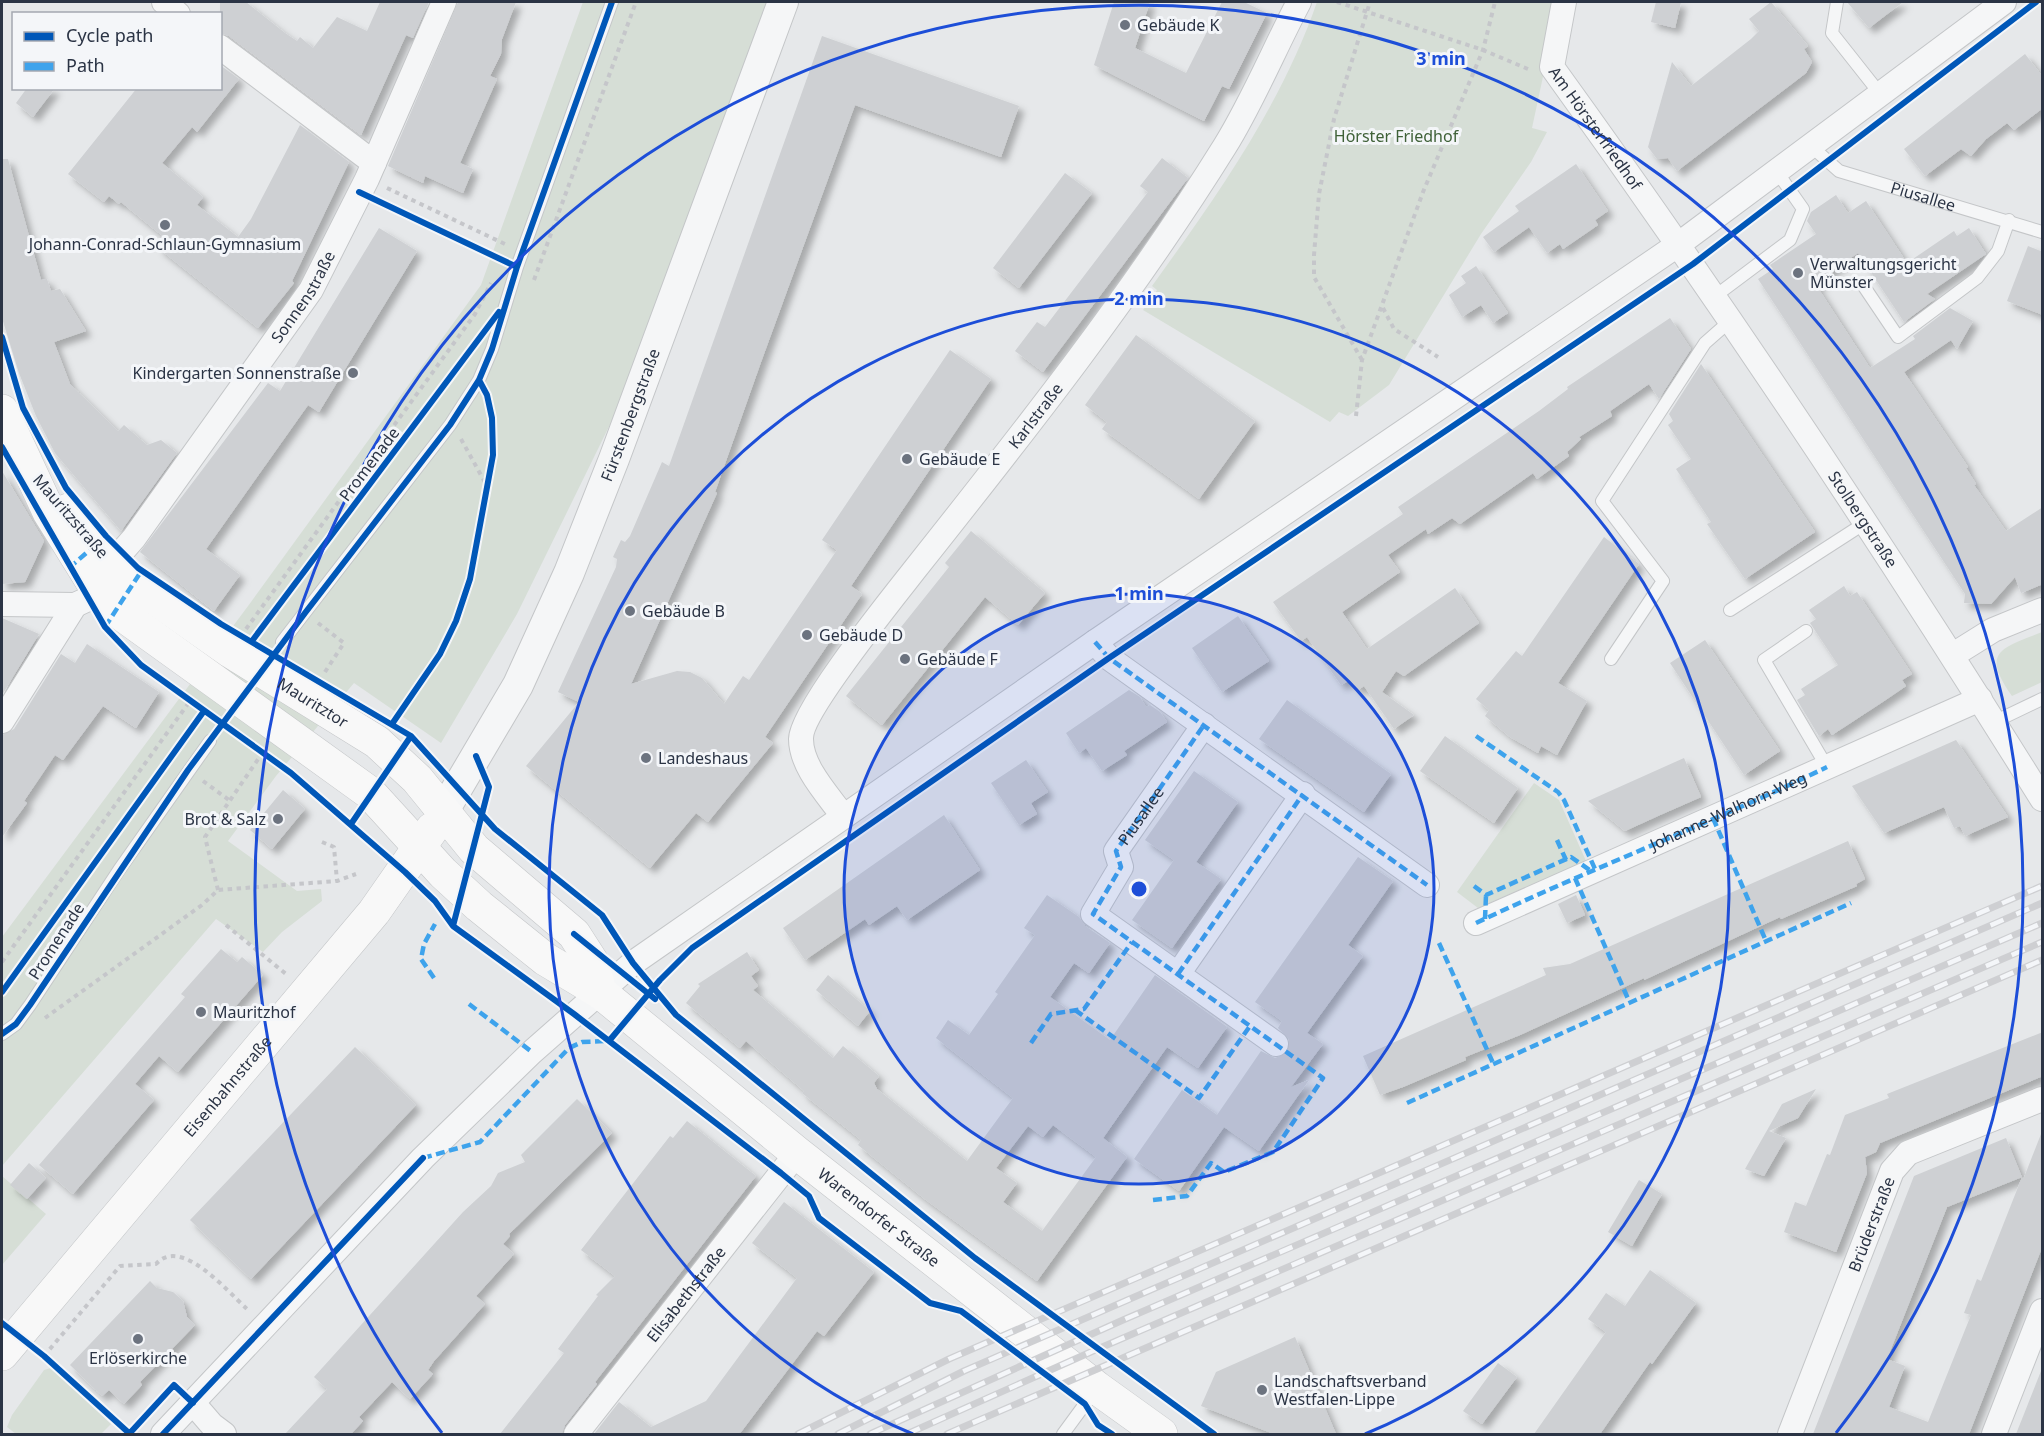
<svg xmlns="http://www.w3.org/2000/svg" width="2044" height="1436" viewBox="0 0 2044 1436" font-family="'Noto Sans',sans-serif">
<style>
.green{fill:#d6ded6}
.building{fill:#ced0d3;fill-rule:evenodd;filter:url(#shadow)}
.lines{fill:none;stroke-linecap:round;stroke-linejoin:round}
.service-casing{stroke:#c4c6c8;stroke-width:14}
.minor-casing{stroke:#c4c6c8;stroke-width:26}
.tertiary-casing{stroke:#c4c6c8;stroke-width:32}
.secondary-casing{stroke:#c4c6c8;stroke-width:34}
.path{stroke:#c5c6ca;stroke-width:4;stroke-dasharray:4.5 4.5;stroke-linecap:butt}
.service{stroke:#f5f6f7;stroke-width:12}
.minor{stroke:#f5f6f7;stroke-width:24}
.tertiary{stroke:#f5f6f7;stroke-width:30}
.secondary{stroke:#f8f8f8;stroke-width:33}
.rail-casing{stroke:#cecfd2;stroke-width:7}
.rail{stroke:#f4f6f9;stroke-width:4.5;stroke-dasharray:14;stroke-linecap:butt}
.quiet{stroke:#3ea3ec;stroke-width:4.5;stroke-dasharray:9 4.5;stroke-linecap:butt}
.cycleway-casing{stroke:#f4f6f9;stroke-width:10}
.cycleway{stroke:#0057b8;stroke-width:6}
.ring{fill:none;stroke:#1d4ed8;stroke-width:3}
.poi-dot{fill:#6c737f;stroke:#f4f6f9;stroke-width:2}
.labels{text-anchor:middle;stroke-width:6;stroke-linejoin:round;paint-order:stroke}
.poi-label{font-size:16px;fill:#2b3445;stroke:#f4f6f9;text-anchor:start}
.street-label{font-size:16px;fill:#2b3445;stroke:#f4f6f9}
.park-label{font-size:16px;fill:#3f6138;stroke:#f4f6f9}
.centre{fill:#1d4ed8;stroke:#f4f6f9;stroke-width:3}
.ring-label{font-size:18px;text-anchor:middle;font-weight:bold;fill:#1d4ed8;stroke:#f4f6f9;stroke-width:6;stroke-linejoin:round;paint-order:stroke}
</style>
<defs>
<filter id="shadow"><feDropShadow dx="5.5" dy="5.5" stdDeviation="3" flood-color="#0004"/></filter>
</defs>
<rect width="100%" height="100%" fill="#e6e8ea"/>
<!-- green -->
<path class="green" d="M583 2H769L622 400 517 614 441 743 354 683 276 776 228 841 297 891 321 889 322 901 282 932 263 952 216 919 2 1166V937L251 602 481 285Z
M1317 2H1559L1532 128 1547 132 1531 162 1481 234 1389 385 1348 416 1339 412 1330 422 1143 310 1157 290 1152 286C1216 197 1281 106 1317 2Z
M2042 632V682L2012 696C1980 651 2002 648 2042 632Z
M1534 783 1559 800 1586 861 1478 908 1457 892Z
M2 1176 46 1214 2 1265Z
M51 1368 111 1424 101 1434H16L7 1427 12 1415 44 1370Z"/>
<!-- building -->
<path class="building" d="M220 2H246L285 33 297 41 300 37 313 48 337 17 367 31 380 2H429L413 38 406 35 361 135 229 36 220 33Z
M458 2H516L502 39 501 54 490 76 497 79 460 163 473 169 463 193 425 176 423 183 388 166Z
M1114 2H1150L1135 48 1186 73 1222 2H1244L1267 13 1229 89 1222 86 1204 121 1094 65Z
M1656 2H1681L1675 28 1651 22Z
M1771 2 1808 46 1804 49 1812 62 1806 73 1677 171 1668 158 1657 159 1648 147 1672 62 1691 86 1751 39 1759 31 1749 19Z
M1847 2H1903L1869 28Z
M822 36 1019 106 1001 157 855 105 761 362 715 492 717 493 631 684 677 671 690 672 702 678 724 704 743 676 749 680 837 550 822 540 950 350 991 379 851 586 862 594 765 737 773 743 708 822 696 813 650 868 526 766 579 702 558 692 616 567 617 559 613 557 621 540 625 542 630 536 662 462 669 466Z
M2025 54 2043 77V108L2014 130 2007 123 1986 139 1971 156 1961 149 1925 176 1904 149Z
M220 65 239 79 197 132 192 127 162 163 203 197 197 205 238 237 251 219 300 125 349 162 292 281 294 283 258 328 157 247 165 238 121 202 119 204 109 196 104 202 68 174 137 88H220Z
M27 88H55L33 117 16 103Z
M1162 158 1188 178 1043 372 1015 351 1037 322 1045 327 1148 192 1140 186Z
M2 159H8L41 280 47 279 51 291 60 289 86 331 54 342 70 384 118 431 124 425 147 445 161 440 177 453 121 531 55 453 36 416 19 373 2 318Z
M1576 164 1608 211 1595 220 1598 225 1563 249 1560 244 1547 253 1529 227 1494 252 1483 237 1519 211 1515 206Z
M1065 173 1092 193 1019 288 993 268Z
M1836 195 1848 213 1866 201 1907 263 1954 231 1957 236 1969 228 1986 254 1927 294 1935 299 1904 322 1858 253 1822 277 1824 280 1816 285 1870 368 1915 339 1913 336 1950 308 1973 321 1957 349 1951 340 1904 372 1968 467 1966 468 1976 484 1974 485 2006 531 2043 507V584L2021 593 2015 577 1991 604 1964 603 1965 594 1758 279 1773 269 1770 265 1816 234 1807 221 1811 212Z
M379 228 417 251 319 412 308 405 206 549 240 575 214 611 140 552 268 383 280 391Z
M2028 246 2043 252V315L2007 301Z
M1476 266 1508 313 1493 323 1481 305 1462 317 1449 295 1466 283 1461 276Z
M1670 318 1691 349 1659 399 1649 384 1646 386 1610 411 1612 416 1579 437 1581 439 1567 452 1569 456 1537 479 1533 473 1460 524 1452 518 1428 534 1426 529 1388 555 1400 572 1342 612 1367 649 1455 588 1479 623 1404 676 1396 671 1382 692 1414 715 1394 729 1364 686 1358 690 1350 680 1341 685 1307 637 1301 641 1273 602 1403 514 1398 507 1539 411 1568 389 1567 387Z
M1136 335 1255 421 1199 499 1102 429 1107 422 1085 405Z
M1701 364 1815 532 1745 579 1707 524 1711 522 1676 469 1691 459 1668 425 1673 421 1669 414Z
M2 471 44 541 25 582 2 584Z
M971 531 1045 593 1018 625 985 597 882 725 846 696 949 567 945 563Z
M1604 537 1639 564 1558 683 1587 701 1557 755 1541 746 1538 753 1510 737 1485 716 1489 710 1476 699 1516 651 1522 656Z
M1844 586 1850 596 1857 592 1912 674 1902 680 1906 686 1884 701 1832 735 1828 729 1819 736 1797 700 1805 695 1801 689 1838 665 1810 623 1816 619 1809 610Z
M1238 616 1269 661 1222 692 1192 648Z
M2 618 39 634 2 695Z
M1705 640 1780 751 1744 775 1670 663Z
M87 644 159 692 136 728 103 706 63 760 55 755 24 801 27 803 2 837V735L14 729 61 654 75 663Z
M1129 690 1140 697 1146 707 1150 705 1160 712 1167 722 1124 751 1127 755 1102 771 1086 748 1079 753 1066 733Z
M1287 700 1391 774 1364 812 1259 739Z
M1445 736 1518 788 1494 823 1420 771Z
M1956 740 2008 817 1965 836 1960 826 1954 828 1944 807 1884 833 1852 786Z
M1684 758 1701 797 1660 815 1625 831 1588 801Z
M1026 760 1048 792 1031 803 1037 814 1019 825 991 783Z
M1194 771 1238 802 1196 862 1221 879 1172 948 1132 920 1174 860 1145 840Z
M283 790 305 809 272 849 250 830Z
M944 815 980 870 907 920 897 906 869 925 865 919 805 960 783 928Z
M1848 841 1865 879 1856 884 1857 886 1781 919 1780 917 1644 980V978L1520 1035 1465 1057 1466 1060 1403 1087 1380 1095 1363 1056 1546 975 1543 968 1570 964Z
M1358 857 1393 881 1348 945 1363 956 1307 1033 1323 1044 1291 1087 1309 1080 1259 1151 1224 1127 1179 1191 1134 1159 1182 1090 1217 1115 1261 1051 1275 1058 1287 1053 1289 1039 1278 1028 1282 1021 1255 1002Z
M1047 895 1079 917 1085 926 1110 943 1089 973 1074 963 1050 997 1110 1040 1155 975 1227 1027 1198 1068 1167 1047 1103 1138 1127 1157 1037 1281 926 1200 858 1145 861 1140 802 1093 804 1091 746 1041 740 1048 686 1003 700 986 698 984 747 952 759 970 751 976 758 986 753 990 833 1058 843 1046 879 1076 874 1083 877 1089 967 1161 1013 1098 936 1038 948 1020 969 1035 998 994 995 992 1035 935 1024 928ZM1053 1125 1096 1157 1042 1231 1003 1202 1017 1183 996 1168 1028 1126 1043 1137Z
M1576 895 1585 915 1567 923 1558 904Z
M221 949 237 962 242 957 263 975 178 1072 159 1056 135 1084 154 1100 73 1194 39 1165 185 997 181 994Z
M828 975 870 1011 858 1026 816 990Z
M2043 1032V1076L1880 1143 1876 1152 1865 1157 1867 1173 1836 1252 1784 1232 1795 1202 1806 1206 1827 1154 1830 1155 1845 1115 1889 1098 1887 1094Z
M355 1047 416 1105 251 1279 190 1220Z
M1816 1089 1798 1118 1769 1131 1786 1138 1764 1176 1745 1169 1782 1104Z
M577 1099 612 1133 509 1234 510 1236 503 1244 514 1254 476 1296 485 1304 434 1361 428 1370 433 1374 410 1399 392 1382 359 1417 363 1421 351 1434H285L327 1389 314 1377 463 1212 491 1186 498 1173 525 1162 521 1155Z
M687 1121 756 1176 595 1382 597 1384 565 1425 562 1434H500L564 1353 558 1349 598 1296 596 1295 615 1276 581 1250 670 1136 673 1138Z
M2041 1134 2043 1245 1969 1434H1813L1914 1176 2006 1138 2023 1180ZM2022 1177 1981 1281 1977 1279 1964 1313 1971 1315 1928 1422 1889 1407 1905 1366 1887 1359 1947 1207Z
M29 1163 46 1178 27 1199 10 1185Z
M1639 1180 1662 1194 1632 1246 1608 1232Z
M784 1202 874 1272 824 1336 817 1331 741 1432 737 1434H594L619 1402 651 1427 706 1401 797 1278 752 1243Z
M1650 1270 1696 1303 1652 1364 1650 1362 1600 1434H1534L1606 1332 1588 1319 1606 1293 1625 1306Z
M150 1281 157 1288 173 1292 183 1301 187 1317 195 1325 140 1382 142 1385 124 1404 109 1390 102 1396 70 1365Z
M1295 1337 1336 1434H1274L1201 1406 1216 1372Z
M1498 1363 1517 1377 1482 1424 1463 1411Z
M2041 1371 2043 1434H2016L2024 1414Z"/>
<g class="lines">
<!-- service casing -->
<g class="service-casing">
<g id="service">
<path d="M1837 2 1832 33 1881 95"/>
<path id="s1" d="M1812 147 1839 171 2042 232"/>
<path d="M1863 285 1898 337 1977 278 1998 251 2009 220"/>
<path d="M1714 297 1790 240 1803 209 1777 172"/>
<path d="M1730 610 1865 523"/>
<path d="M1806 631 1764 660 1827 767"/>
<path d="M282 642 450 425 479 380 492 349 517 267 612 2"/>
<path d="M1611 659 1663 581 1602 501 1705 343 1730 321"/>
<path d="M1994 722 2042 699"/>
<path d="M2 1034 16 1024 30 1005 119 870 210 741"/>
<path d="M1063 1434 1096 1389"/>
</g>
</g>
<!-- minor casing -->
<g class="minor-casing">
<g id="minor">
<path d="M164 2 178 14"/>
<path id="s2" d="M1564 2 1552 67C1724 305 1887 550 2042 799"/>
<path d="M220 47 374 163"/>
<path id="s3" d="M112 563 134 538 311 290 367 179 444 2"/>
<path d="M2 604 75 605 88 599"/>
<path d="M1095 642 1109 658 1427 885"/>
<path d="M1953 655 1993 630 2042 610"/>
<path d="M2 721 75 605"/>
<path d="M1204 725 1116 851 1121 867 1093 914 1276 1044"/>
<path id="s4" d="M843 816C828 795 801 767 801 739 800 712 895 595 916 568 1024 432 1133 294 1225 146 1253 101 1274 49 1299 2"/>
<path id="s5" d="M1476 923 1980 699"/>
<path d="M1178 974 1303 794"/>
<path d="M193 1403 212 1425 224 1434"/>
<path d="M163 1434 423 1158 532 1052 633 963 1095 642 1679 244 2004 2"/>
<path id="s6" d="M576 1434 797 1153"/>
<path id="s7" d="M1790 1434 1892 1171 1908 1153 2042 1099"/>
<path d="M1994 1434 2042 1311"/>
</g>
</g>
<!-- tertiary casing -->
<g class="tertiary-casing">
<g id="tertiary">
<path id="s8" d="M443 812 518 685 569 573 614 459 783 2"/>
</g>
</g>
<!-- secondary casing -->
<g class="secondary-casing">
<g id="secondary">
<path id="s9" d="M2 411 49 512 98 591 120 613 370 793 443 873 479 906 545 959 600 992 797 1153 1097 1388 1161 1434"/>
<path id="s10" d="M68 510 101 551 133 583 230 651 377 742 417 779 474 849 574 934 592 962 600 992"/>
<path id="s11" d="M2 1354 374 912 432 829"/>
</g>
</g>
<!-- path -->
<path class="path" d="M1337 2 1483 50 1528 69
M387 188 507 245
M534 280 636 2
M1383 308 1394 329 1438 357
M1362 360 1314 277V255L1319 194 1334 119 1370 2
M1356 416 1362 360 1423 192 1483 50 1495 2
M461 439 487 486
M318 623 344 643 323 675
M246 629 475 314 491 283
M203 781 229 800
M322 842 334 847 337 881
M218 890 205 837 263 752
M226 925 286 974
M2 962 190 701
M45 1018 202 905 218 890 337 881 356 874
M2 1166H3
M44 1356 120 1266 156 1264C181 1236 226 1290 247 1309"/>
<!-- service -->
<use href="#service" class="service"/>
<!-- minor -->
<use href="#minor" class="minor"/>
<!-- tertiary -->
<use href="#tertiary" class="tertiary"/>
<!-- secondary -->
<use href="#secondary" class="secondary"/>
<!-- rail casing -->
<g class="rail-casing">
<path id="rail" d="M798 1434 949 1359 2042 886
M838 1434 964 1371 2042 903
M870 1434 1123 1320 2042 923
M907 1434 1093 1351 2042 942
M947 1434 2042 960"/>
</g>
<!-- rail -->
<use href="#rail" class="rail"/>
<!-- quiet -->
<g class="quiet">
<path d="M69 568 106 536"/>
<path d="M105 627 142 570"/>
<path d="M1095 642 1109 658 1427 885"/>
<path d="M1476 736 1558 792 1564 800 1595 869"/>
<path d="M1713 818 1766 941"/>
<path d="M1557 840 1566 860"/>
<path d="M1575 878 1629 1001"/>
<path d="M1474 886 1486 895 1571 857 1591 871"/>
<path d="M1485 919 1486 895"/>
<path d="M1476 923C1592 868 1712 823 1827 767"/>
<path d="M1439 943 1493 1063"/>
<path d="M1178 974 1303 794"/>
<path d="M434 978 421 959 424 944 435 924"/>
<path d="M469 1004 532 1052"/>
<path d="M1075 1010 1199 1098 1250 1026"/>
<path d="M1031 1043 1051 1014 1084 1009 1132 942"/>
<path d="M1407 1103 1851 903"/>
<path d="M423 1158 480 1142 569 1048 582 1042 607 1041"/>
<path id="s12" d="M1153 1200 1187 1196 1211 1163 1224 1172 1273 1152 1323 1078 1093 914 1121 867 1116 851 1204 725"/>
</g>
<!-- cycleway casing -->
<g class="cycleway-casing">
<path id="cycleway" d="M359 192 517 267
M2 337 23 408 66 488 106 536 138 568 221 624 411 736 495 829 602 915 633 963 676 1015 975 1258 1214 1434
M2 447 105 627 141 665 291 773 405 872 435 901 453 926 574 1014 781 1173 809 1196 819 1218 930 1303 961 1311 1085 1404 1098 1425 1112 1434
M252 641 499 312
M392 724 440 654 456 621 470 579 493 455 492 418 487 395 479 380
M351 824 411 736
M453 926 489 787 476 756
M574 934 655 999
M2 992 204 711
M2 1034 16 1024 30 1005 188 770 305 613 450 425 479 380 492 349 517 267 612 2
M609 1041 660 980 692 948 1109 658 1693 264 2036 2
M2 1323 44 1356 130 1434
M129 1434 174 1385 193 1403
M163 1434 423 1158"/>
</g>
<!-- cycleway -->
<use href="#cycleway" class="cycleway"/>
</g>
<!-- distance rings -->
<circle cx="1139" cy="889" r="295" fill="#1d4ed8" fill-opacity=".12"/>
<g class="ring">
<circle cx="1139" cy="889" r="295"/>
<path d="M913 1434A590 590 0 1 1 1365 1434"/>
<path d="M442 1433A884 884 0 1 1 1836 1433"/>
</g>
<!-- markers -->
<g class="poi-dot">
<circle cx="1125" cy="25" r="6"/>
<circle cx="165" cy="225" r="6"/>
<circle cx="1798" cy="273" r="6"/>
<circle cx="353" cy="373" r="6"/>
<circle cx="907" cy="459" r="6"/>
<circle cx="630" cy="611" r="6"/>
<circle cx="807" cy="635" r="6"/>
<circle cx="905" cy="659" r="6"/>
<circle cx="646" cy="758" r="6"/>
<circle cx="278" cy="819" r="6"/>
<circle cx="201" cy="1012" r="6"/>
<circle cx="138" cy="1339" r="6"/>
<circle cx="1262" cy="1390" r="6"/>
</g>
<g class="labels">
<!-- poi labels -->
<g class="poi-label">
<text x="1137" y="31">Gebäude K</text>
<text x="165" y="250" text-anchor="middle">Johann-Conrad-Schlaun-Gymnasium</text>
<text x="1810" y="270">Verwaltungsgericht<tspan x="1810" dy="18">Münster</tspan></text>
<text x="341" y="379" text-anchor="end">Kindergarten Sonnenstraße</text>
<text x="919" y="465">Gebäude E</text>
<text x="642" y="617">Gebäude B</text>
<text x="819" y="641">Gebäude D</text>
<text x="917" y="665">Gebäude F</text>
<text x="658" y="764">Landeshaus</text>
<text x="266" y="825" text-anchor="end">Brot &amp; Salz</text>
<text x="213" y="1018">Mauritzhof</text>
<text x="138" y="1364" text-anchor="middle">Erlöserkirche</text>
<text x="1274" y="1387">Landschaftsverband<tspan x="1274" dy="18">Westfalen-Lippe</tspan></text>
</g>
<!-- street labels -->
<g class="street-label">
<text dy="6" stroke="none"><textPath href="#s2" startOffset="141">Am Hörsterfriedhof</textPath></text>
<text dy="6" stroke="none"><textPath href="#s1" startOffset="124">Piusallee</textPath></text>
<text dy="6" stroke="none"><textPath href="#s3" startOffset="328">Sonnenstraße</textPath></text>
<text dy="6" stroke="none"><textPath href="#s8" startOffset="440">Fürstenbergstraße</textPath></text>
<text dy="6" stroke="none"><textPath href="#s4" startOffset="490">Karlstraße</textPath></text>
<text transform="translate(369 464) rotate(-53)" y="6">Promenade</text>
<text transform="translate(71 516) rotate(49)" y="6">Mauritzstraße</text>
<text dy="6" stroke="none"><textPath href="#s2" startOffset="615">Stolbergstraße</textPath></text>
<text dy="6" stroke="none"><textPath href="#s10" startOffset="314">Mauritztor</textPath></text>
<text dy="6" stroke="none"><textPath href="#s5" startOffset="276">Johanne-Walhorn-Weg</textPath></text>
<text dy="6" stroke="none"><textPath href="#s12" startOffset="630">Piusallee</textPath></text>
<text transform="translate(56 941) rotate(-57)" y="6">Promenade</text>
<text dy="6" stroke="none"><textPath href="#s11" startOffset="350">Eisenbahnstraße</textPath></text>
<text dy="6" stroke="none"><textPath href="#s9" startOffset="1208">Warendorfer Straße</textPath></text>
<text dy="6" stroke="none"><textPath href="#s7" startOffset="225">Brüderstraße</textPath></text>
<text dy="6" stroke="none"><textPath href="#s6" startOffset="178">Elisabethstraße</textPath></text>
</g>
<!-- park labels -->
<g class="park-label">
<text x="1396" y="142">Hörster Friedhof</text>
</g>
</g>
<circle cx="1139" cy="889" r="9" class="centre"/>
<g class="ring-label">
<text x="1441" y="65">3 min</text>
<text x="1139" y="305">2 min</text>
<text x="1139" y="600">1 min</text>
</g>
<!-- border -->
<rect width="2044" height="1436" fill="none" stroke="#2b3445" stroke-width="6"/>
<!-- legend -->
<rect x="12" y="12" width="210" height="78" fill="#f4f6f9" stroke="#a4a8b1" stroke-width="1.5"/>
<rect x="24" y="32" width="30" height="9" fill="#0057b8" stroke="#a4a8b1" stroke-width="1.5"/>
<text x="66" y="42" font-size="18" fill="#2b3445">Cycle path</text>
<rect x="24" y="62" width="30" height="9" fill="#3ea3ec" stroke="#a4a8b1" stroke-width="1.5"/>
<text x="66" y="72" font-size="18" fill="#2b3445">Path</text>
</svg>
